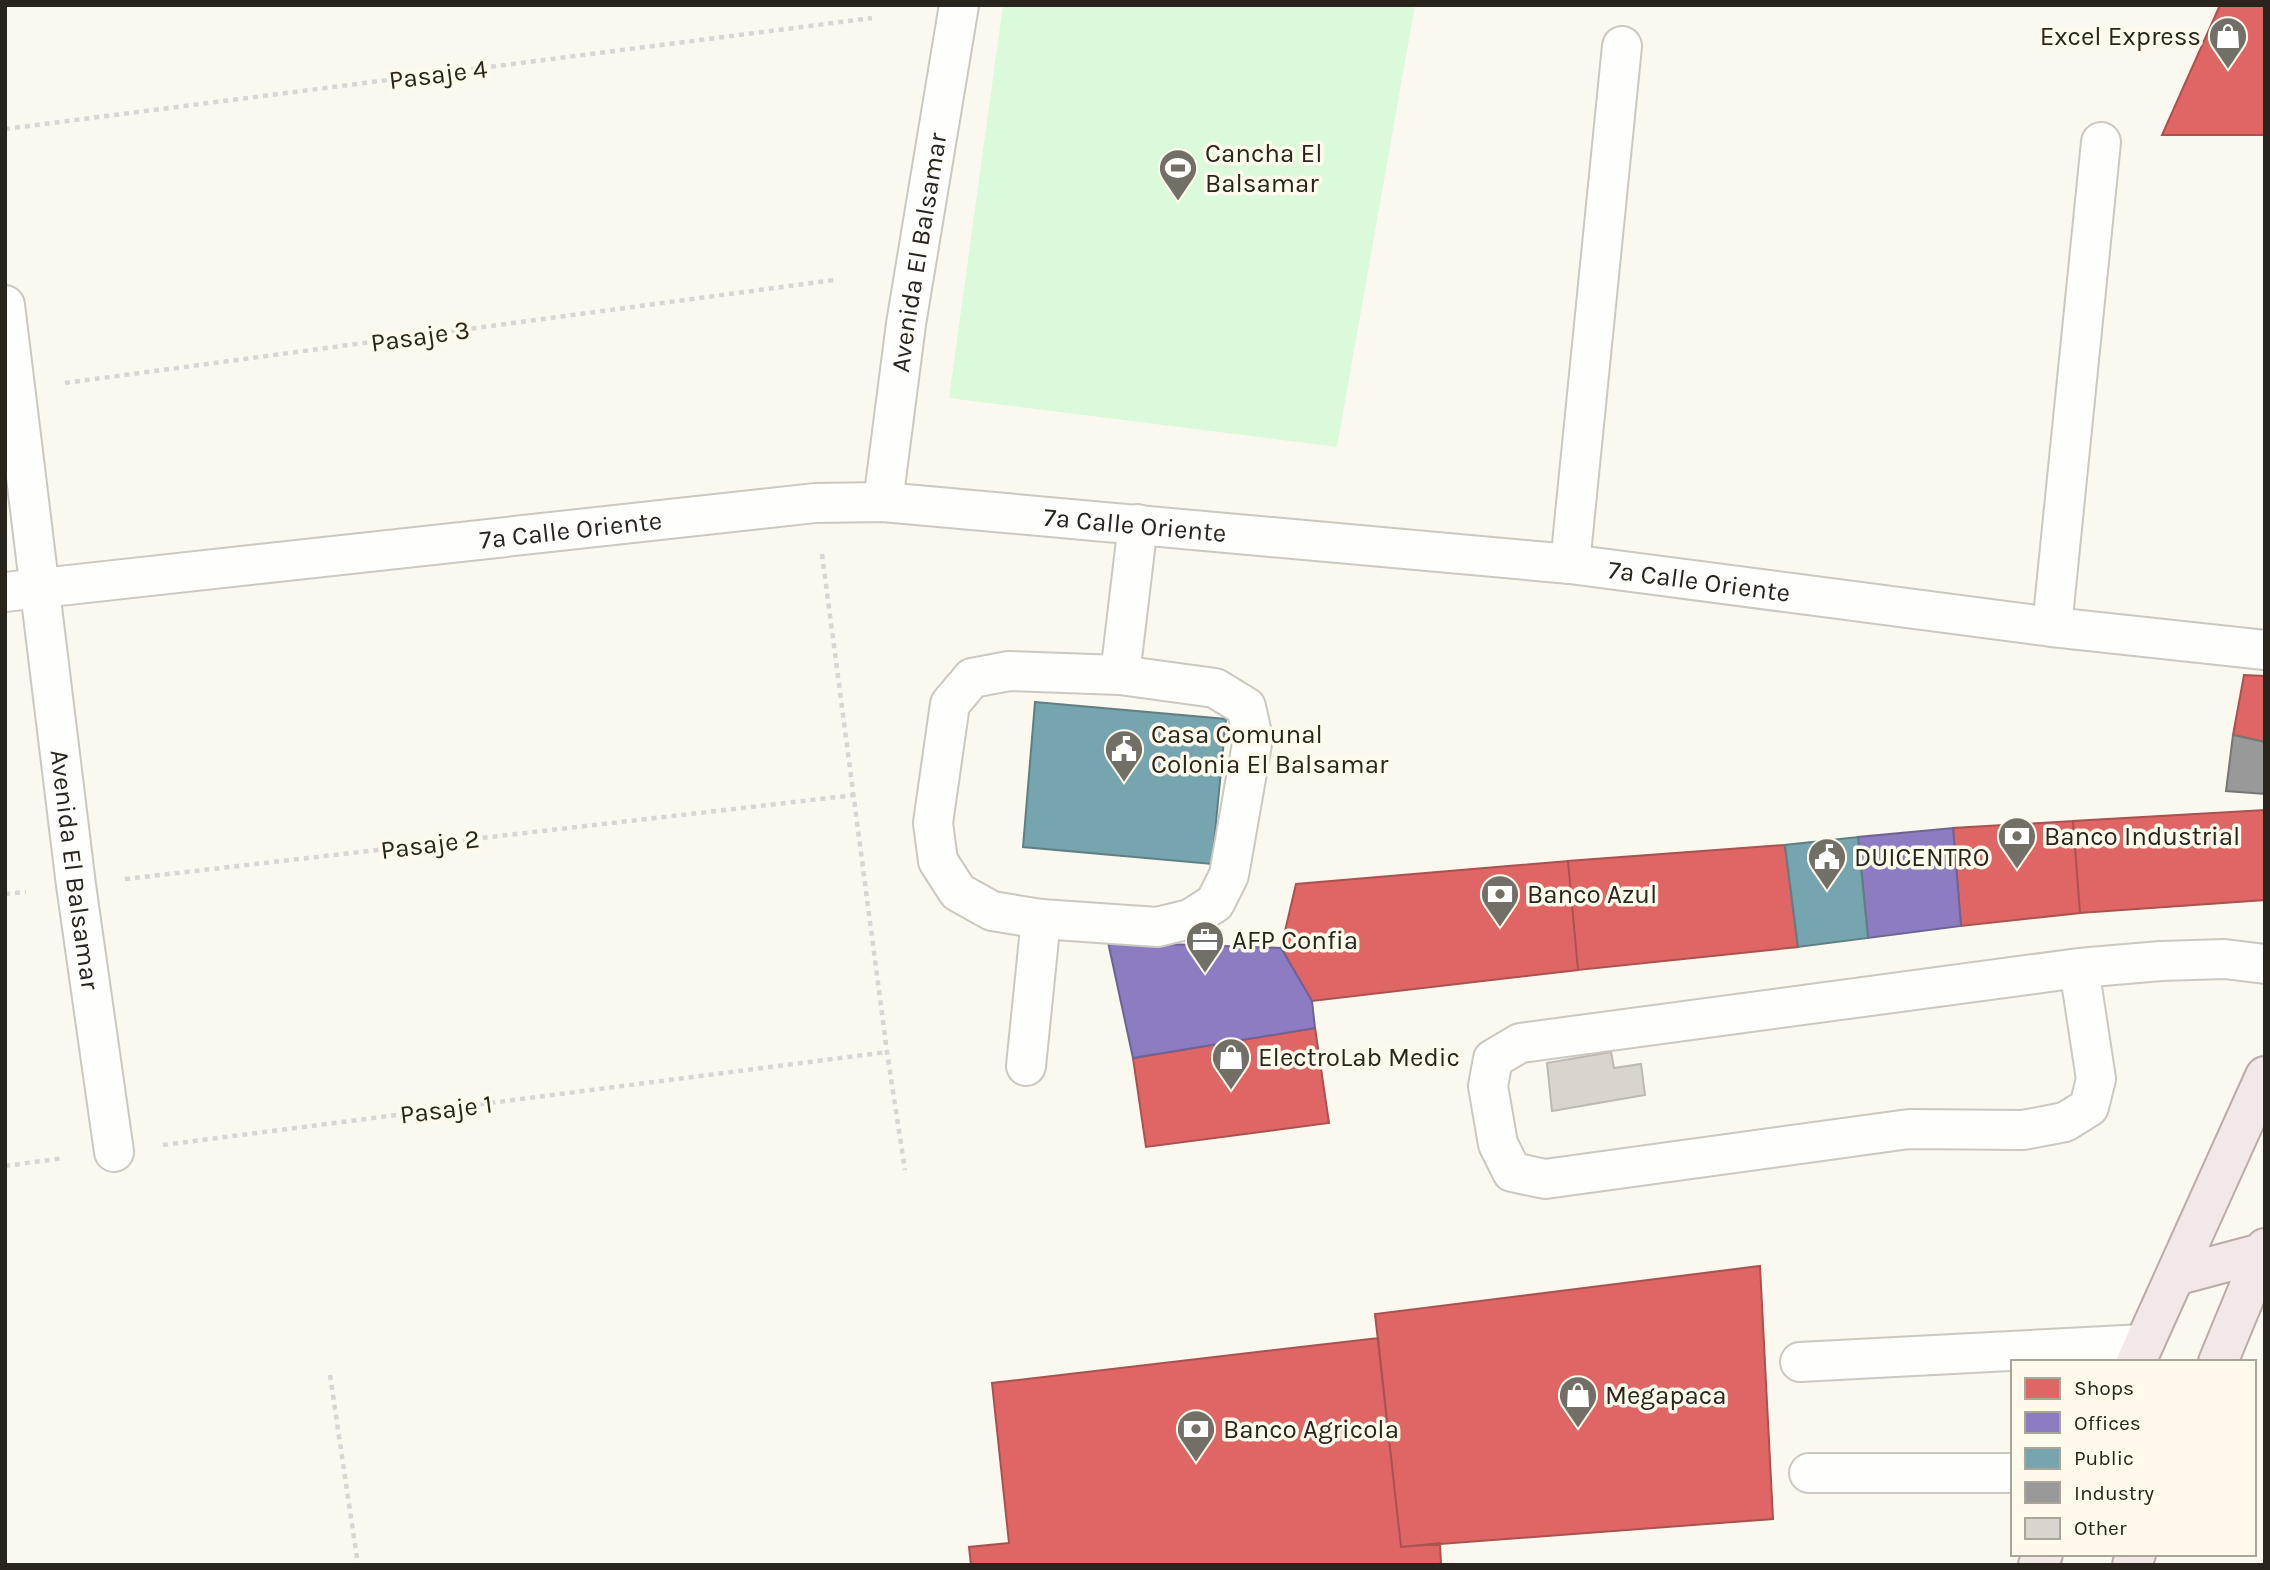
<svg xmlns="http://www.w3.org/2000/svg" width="2270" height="1570" viewBox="0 0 2270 1570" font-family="Karla,sans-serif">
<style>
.park{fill:#dbf9db}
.shops{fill:#e06666;stroke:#a95250;stroke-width:2}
.offices{fill:#8e7cc3;stroke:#706291;stroke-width:2}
.public{fill:#76a5af;stroke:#5f7f83;stroke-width:2}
.industry{fill:#999;stroke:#777674;stroke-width:2}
.building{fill:#dad4ce;stroke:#bdb8b2;stroke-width:2}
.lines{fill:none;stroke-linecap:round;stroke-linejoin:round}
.minor-casing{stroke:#cbc8c0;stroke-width:42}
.major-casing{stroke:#bdaba7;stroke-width:42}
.path{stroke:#d7d6d4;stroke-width:4.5;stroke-dasharray:5 5;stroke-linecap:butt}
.minor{stroke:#fefefd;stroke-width:38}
.major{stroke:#f2e8e7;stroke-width:38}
.labels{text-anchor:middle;stroke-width:7;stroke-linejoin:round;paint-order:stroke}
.poi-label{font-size:26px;fill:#29251d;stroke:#fffaec;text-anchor:start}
.street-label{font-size:26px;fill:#29251d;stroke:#fffaec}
</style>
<rect width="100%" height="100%" fill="#fbf8f0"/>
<!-- park -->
<path class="park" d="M1003 5H1415L1337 447 949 398Z"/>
<!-- shops -->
<path class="shops" d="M2220 5H2265V135H2162Z
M2244 675 2265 676V742L2233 735Z
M2265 810V900L2080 913 2073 821Z
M2073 821 2080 913 1961 926 1953 828Z
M1785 845 1798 947 1578 970 1568 861Z
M1568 861 1578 970 1312 1001 1281 948 1296 884Z
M1315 1028 1329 1123 1146 1147 1133 1058Z
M1760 1266 1773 1519 1401 1547 1375 1314Z
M1378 1338 1401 1547 1440 1543 1441 1565H971L969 1547 1009 1543 992 1383Z"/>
<!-- offices -->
<path class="offices" d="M1953 828 1961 926 1868 938 1858 837Z
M1108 942 1281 948 1312 1001 1315 1028 1133 1058Z"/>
<!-- public -->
<path class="public" d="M1035 702 1226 719 1212 864 1023 847Z
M1858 837 1868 938 1798 947 1785 845Z"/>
<!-- industry -->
<path class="industry" d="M2233 735 2265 742V794L2226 791Z"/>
<!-- building -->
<path class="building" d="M1611 1052 1614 1068 1641 1064 1645 1095 1552 1111 1547 1063Z"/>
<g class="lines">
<!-- minor casing -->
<g class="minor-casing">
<g id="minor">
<path id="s1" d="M5 305 76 885 114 1152"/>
<path id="s2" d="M883 502 906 324 959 5"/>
<path d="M1570 564 1622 46"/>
<path id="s3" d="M5 592 815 503 883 502 1570 564 2052 627 2265 650"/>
<path d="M2052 627 2101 142"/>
<path d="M1009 671 1120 675 1215 688 1246 707 1253 738 1229 875 1215 903 1190 919 1157 927 1041 919 992 911 958 892 938 861 933 823 950 704 972 678Z"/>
<path d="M1120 675 1138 524"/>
<path d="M2079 968 2096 1079 2089 1107 2065 1122 2023 1130 1909 1129 1545 1179 1512 1172 1498 1144 1488 1086 1493 1059 1520 1043 2079 968 2161 961 2225 959 2265 964"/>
<path d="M1026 1066 1041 919"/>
<path d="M1800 1362 2144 1344"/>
<path d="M1809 1473H2013"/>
</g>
</g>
<!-- major casing -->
<g class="major-casing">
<path id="major" d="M2175 1276 2265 1252
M2136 1362 2265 1076
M2218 1362 2265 1248
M2038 1565 2043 1554
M2132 1565 2136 1554"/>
</g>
<!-- path -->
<path class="path" d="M5 129 872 18
M65 383 834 280
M822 554 887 1052 905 1170
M125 879 855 795
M5 894 26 892
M163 1145 887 1052
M5 1166 64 1158
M330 1375 358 1565"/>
<!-- minor -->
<use href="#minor" class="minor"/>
<!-- major -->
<use href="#major" class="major"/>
</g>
<!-- icons -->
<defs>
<g id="shop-pin" transform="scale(2.0125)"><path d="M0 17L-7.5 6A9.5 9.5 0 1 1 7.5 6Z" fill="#726f67" stroke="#fffaec"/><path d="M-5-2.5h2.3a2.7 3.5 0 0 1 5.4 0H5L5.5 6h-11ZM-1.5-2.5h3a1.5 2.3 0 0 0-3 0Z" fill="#fff"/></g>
<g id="stadium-pin" transform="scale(2.0125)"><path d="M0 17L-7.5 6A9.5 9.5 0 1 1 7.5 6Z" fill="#726f67" stroke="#fffaec"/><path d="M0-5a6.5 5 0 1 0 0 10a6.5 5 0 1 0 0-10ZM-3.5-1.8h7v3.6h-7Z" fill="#fff"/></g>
<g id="civic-pin" transform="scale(2.0125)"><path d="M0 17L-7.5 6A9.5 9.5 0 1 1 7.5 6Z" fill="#726f67" stroke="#fffaec"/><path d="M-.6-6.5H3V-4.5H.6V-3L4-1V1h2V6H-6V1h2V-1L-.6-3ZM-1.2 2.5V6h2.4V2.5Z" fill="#fff"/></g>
<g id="bank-pin" transform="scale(2.0125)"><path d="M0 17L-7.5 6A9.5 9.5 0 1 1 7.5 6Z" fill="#726f67" stroke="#fffaec"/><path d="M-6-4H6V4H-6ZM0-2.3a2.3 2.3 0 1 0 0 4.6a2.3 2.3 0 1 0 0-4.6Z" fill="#fff"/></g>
<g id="office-pin" transform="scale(2.0125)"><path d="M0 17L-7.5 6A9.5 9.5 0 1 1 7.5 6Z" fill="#726f67" stroke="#fffaec"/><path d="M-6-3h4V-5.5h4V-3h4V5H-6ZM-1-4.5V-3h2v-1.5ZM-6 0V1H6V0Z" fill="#fff"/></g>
</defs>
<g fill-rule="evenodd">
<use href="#shop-pin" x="2228" y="36"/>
<use href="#stadium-pin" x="1178" y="168"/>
<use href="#civic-pin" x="1124" y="749"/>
<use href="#bank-pin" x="2017" y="836"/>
<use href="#civic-pin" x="1827" y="857"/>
<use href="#bank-pin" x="1500" y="894"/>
<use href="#office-pin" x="1205" y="940"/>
<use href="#shop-pin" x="1231" y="1057"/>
<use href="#shop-pin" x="1578" y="1395"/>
<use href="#bank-pin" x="1196" y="1429"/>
</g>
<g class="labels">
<!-- poi labels -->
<g class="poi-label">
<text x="2201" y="45" text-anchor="end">Excel Express</text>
<text x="1205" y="162">Cancha El<tspan x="1205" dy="30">Balsamar</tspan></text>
<text x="1151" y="743">Casa Comunal<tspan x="1151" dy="30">Colonia El Balsamar</tspan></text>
<text x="2044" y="845">Banco Industrial</text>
<text x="1854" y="866">DUICENTRO</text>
<text x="1527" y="903">Banco Azul</text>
<text x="1232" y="949">AFP Confia</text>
<text x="1258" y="1066">ElectroLab Medic</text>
<text x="1605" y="1404">Megapaca</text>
<text x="1223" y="1438">Banco Agricola</text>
</g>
<!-- street labels -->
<g class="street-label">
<text transform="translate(438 74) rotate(-7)" y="9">Pasaje 4</text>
<text dy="9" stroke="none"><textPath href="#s2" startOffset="252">Avenida El Balsamar</textPath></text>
<text transform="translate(420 336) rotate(-8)" y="9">Pasaje 3</text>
<text dy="9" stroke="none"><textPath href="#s3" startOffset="1136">7a Calle Oriente</textPath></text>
<text dy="9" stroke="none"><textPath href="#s3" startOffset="569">7a Calle Oriente</textPath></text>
<text dy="9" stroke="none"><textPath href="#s3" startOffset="1703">7a Calle Oriente</textPath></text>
<text transform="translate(430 844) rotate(-7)" y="9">Pasaje 2</text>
<text dy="9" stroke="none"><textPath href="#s1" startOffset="569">Avenida El Balsamar</textPath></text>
<text transform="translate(446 1109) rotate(-7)" y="9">Pasaje 1</text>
</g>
</g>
<!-- border -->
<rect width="2270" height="1570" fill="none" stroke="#29251d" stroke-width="14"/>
<!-- legend -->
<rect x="2011" y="1360" width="245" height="196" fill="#fffaec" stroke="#a9a599" stroke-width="2"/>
<rect x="2025" y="1378" width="35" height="21" fill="#e06666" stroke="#a9a599" stroke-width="2"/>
<text x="2074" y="1395" font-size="21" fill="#29251d">Shops</text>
<rect x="2025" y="1412" width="35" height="21" fill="#8e7cc3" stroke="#a9a599" stroke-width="2"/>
<text x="2074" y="1430" font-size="21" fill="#29251d">Offices</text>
<rect x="2025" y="1448" width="35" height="21" fill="#76a5af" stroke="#a9a599" stroke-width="2"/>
<text x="2074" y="1465" font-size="21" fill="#29251d">Public</text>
<rect x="2025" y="1482" width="35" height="21" fill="#999999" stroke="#a9a599" stroke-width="2"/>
<text x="2074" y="1500" font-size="21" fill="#29251d">Industry</text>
<rect x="2025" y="1518" width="35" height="21" fill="#dad4ce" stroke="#a9a599" stroke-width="2"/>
<text x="2074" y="1535" font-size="21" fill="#29251d">Other</text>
</svg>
